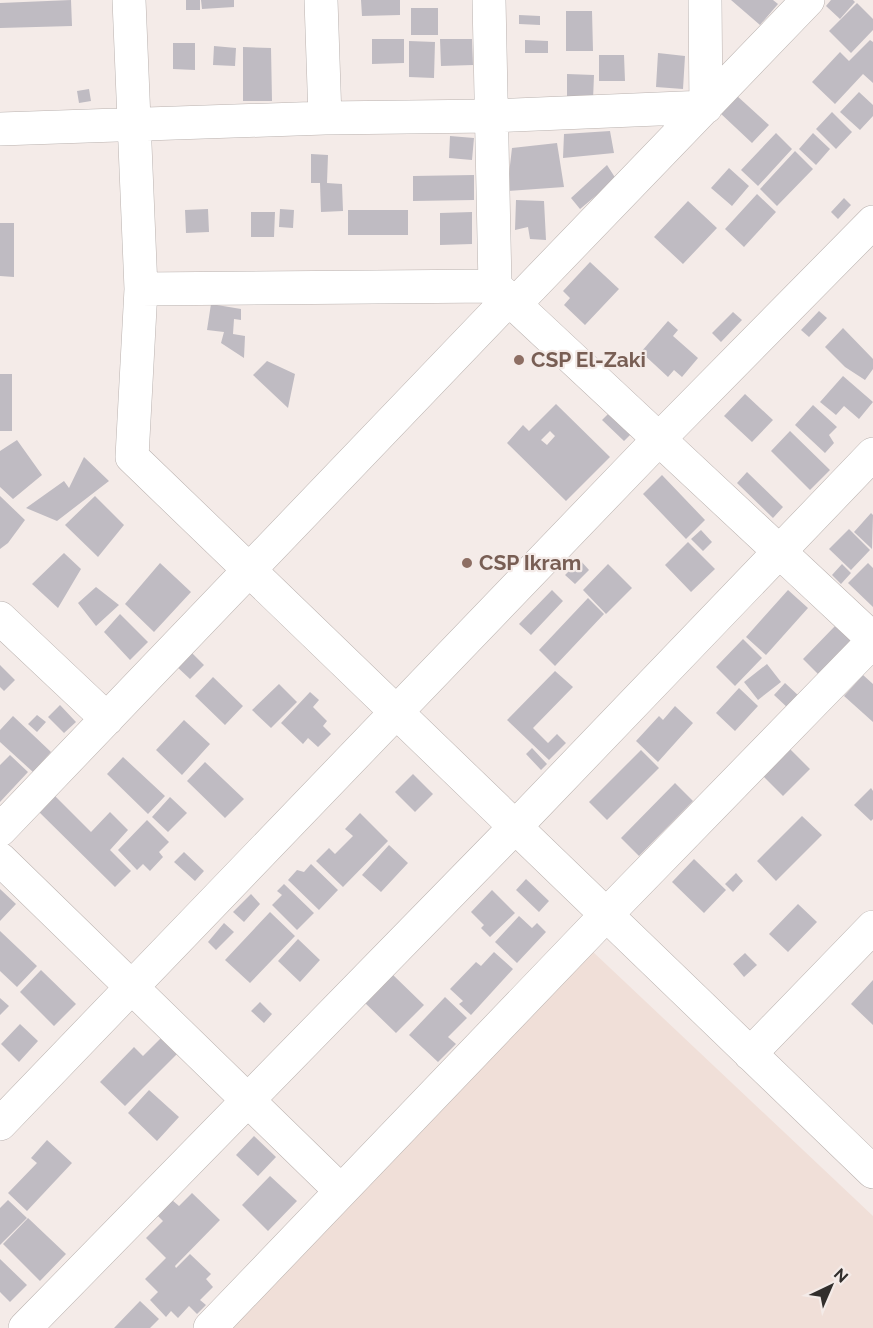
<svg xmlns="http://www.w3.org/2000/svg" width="873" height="1328" viewBox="0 0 873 1328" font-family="Raleway,sans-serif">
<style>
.built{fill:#f0dfd8}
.building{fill:#bfbbc2;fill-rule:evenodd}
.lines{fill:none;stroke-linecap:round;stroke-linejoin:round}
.minor-casing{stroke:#bab2af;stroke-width:34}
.minor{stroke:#fff;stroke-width:33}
.education-dot{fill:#8d6e63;stroke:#f4ebe8;stroke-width:2}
.labels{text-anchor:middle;stroke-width:4.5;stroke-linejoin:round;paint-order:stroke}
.education-label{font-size:21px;font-weight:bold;fill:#785e54;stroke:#f4ebe8;text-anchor:start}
</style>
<rect width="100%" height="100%" fill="#f4ebe8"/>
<!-- built -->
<path class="built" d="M591 950 873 1216V1328H229Z"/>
<!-- building -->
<path class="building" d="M71 0 72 26 0 28V3Z
M186 0H200V10H186Z
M201 0H234V7L202 9Z
M361 0H400V15L362 16Z
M731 0H773L778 4 760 25Z
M831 0H853L855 2 840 19 826 6Z
M857 3 873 19V30L851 53 829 31Z
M411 8H438V35H411Z
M566 11H592L593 51H566Z
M519 15 540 16V25L519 24Z
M372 39H404V63L372 64Z
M440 39H472L473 65 441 66Z
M525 40 548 41V53H525Z
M870 40 873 42V83L863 74 835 104 812 82 840 52 849 61Z
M409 41 435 42 434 78 409 77Z
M173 43H195V70L173 69Z
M214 46 236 48 235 66 213 65Z
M243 47 271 48 272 101H243Z
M658 53 685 56 683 89 656 87Z
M599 55H624L625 81H599Z
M567 74 594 75 593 100 567 99Z
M89 89 91 101 79 103 77 91Z
M859 92 873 105V116L860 130 840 112Z
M736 95 769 125 752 143 719 112Z
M832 112 852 132 836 149 816 129Z
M610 131 614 153 563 158 564 134Z
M776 133 792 149 758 186 741 170Z
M813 133 830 149 816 165 799 149Z
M450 136 474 138 472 160 449 158Z
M557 143 564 187 507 191 512 148Z
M795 151 813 169 777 206 760 189Z
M311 154 328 155 327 183 342 184 343 211 321 212 320 183H311Z
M607 165 616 179 580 209 571 198Z
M729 168 749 186 732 206 711 188Z
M474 175V200L413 201V176Z
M757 194 776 212 744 247 725 229Z
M844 198 851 205 838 219 831 212Z
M516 200 544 201 546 240 530 239 528 227 515 230Z
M688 201 717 228 683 264 654 237Z
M208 209 209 232 186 233 185 210Z
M280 209 294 210 293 228 279 227Z
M348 210H408V235H348Z
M251 212H275L274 237H251Z
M472 212V244L440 245V213Z
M0 223H14V277L0 276Z
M590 262 619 289 585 325 564 305 570 298 563 291Z
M211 304 241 309V320L234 319 233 334 245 336 244 358 221 343 224 332 207 330Z
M819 311 827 318 809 337 801 330Z
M733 312 742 320 721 342 712 333Z
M668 321 678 330 673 336 698 358 682 377 674 370 668 377 641 352Z
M843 328 873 359V369L865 380 845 367 825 347Z
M267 361 295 374 288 408 253 375Z
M0 374H12V431H0Z
M843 376 873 402 859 419 844 406 836 415 820 402Z
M745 394 773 420 752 442 724 416Z
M556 404 610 457 566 501 507 443 523 425 529 431ZM550 431 555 436 547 445 541 440Z
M813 405 837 427 829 435 834 443 825 453 795 425Z
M615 407 637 428 624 441 602 420Z
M790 431 830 470 810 490 771 451Z
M17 440 42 475 13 499 0 487V451Z
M84 457 109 481 57 521 26 508 64 481 69 488Z
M747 472 783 507 773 518 737 483Z
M662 475 705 520 686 539 643 494Z
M0 496 25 520 8 543 0 549Z
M95 496 124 525 98 557 65 525Z
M871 513 873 515 872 549 854 532Z
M849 529 870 550 851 570 829 549Z
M701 530 712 542 703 551 691 539Z
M688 542 715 569 691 592 665 565Z
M64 553 81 569 58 608 32 584Z
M580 560 589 570 575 584 565 575Z
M160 563 191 592 154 632 125 604Z
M868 563 873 568V607L848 583Z
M608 564 632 588 606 614 583 590Z
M842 564 851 573 841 584 832 575Z
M96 587 119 605 96 626 78 603Z
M552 590 563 601 531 635 519 624Z
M788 590 808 608 766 655 746 637Z
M588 598 604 614 555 666 539 650Z
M120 614 148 642 130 660 104 632Z
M836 625 855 644 822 678 803 659Z
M743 639 762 658 735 686 716 667Z
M189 650 204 665 190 679 175 665Z
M767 664 781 682 758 700 744 682Z
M0 665 15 680 4 691 0 687Z
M555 671 573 687 533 728 548 743 557 734 566 743 549 760 507 720Z
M863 675 873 684V722L844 696Z
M213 677 243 706 225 725 195 696Z
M785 683 800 697 789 709 774 695Z
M279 684 297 702 271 728 252 710Z
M739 688 758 706 735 731 716 713Z
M310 692 319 700 313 707 327 721 323 726 331 734 318 747 308 738 303 744 281 723Z
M60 705 76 722 64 733 48 717Z
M675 706 693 723 658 762 636 741 659 716 663 720Z
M37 715 46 722 37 732 28 724Z
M13 716 51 752 33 772 0 742V730Z
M184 720 210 744 182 775 156 750Z
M532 748 547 764 541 770 526 754Z
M790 749 810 769 783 796 763 776Z
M641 750 659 768 607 820 589 802Z
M10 755 28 772 0 802V765Z
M123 757 165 796 148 814 107 774Z
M205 762 244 799 225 818 187 781Z
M413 774 433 794 415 812 395 792Z
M675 783 693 801 639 856 621 838Z
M871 788 873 791V819L871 821 854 805Z
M52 793 91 832 110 812 128 830 110 850 131 871 115 887 36 809Z
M170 797 187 813 168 832 152 817Z
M360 813 388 841 343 887 316 861 329 848 335 854 353 836 345 829Z
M802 816 822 835 776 881 757 861Z
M147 820 169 842 159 852 163 857 150 871 143 864 137 870 118 850Z
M389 845 408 863 381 892 362 875Z
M184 852 204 871 195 881 174 862Z
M694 859 726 890 704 913 672 882Z
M311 864 338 890 319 910 288 880 297 870 304 872Z
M736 873 743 881 733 892 725 884Z
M526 879 549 901 539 912 516 890Z
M284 884 314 913 297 930 272 905 282 895 277 891Z
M0 889 16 904 0 921Z
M492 890 515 913 490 937 481 928 484 925 471 912Z
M251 894 260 904 244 922 233 912Z
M798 904 817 922 788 952 769 934Z
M270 912 295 936 250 983 225 960Z
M519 916 532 928 537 923 546 932 517 963 495 942Z
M224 923 234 932 216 950 208 942Z
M0 931 37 966 17 987 0 971Z
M298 939 320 960 300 982 278 961Z
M494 952 513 969 471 1015 459 1004 463 1001 450 989 476 962 481 966Z
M745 953 757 965 744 977 733 964Z
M41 970 76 1004 54 1026 20 992Z
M392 974 424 1005 396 1033 364 1002Z
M873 980V1025L851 1004Z
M445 997 467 1018 448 1037 456 1044 438 1062 409 1035Z
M0 998 9 1006 0 1015Z
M260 1002 272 1014 264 1023 251 1011Z
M20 1024 38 1041 19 1062 1 1044Z
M161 1038 177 1054 125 1106 100 1082 134 1047 143 1056Z
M149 1090 179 1117 157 1141 128 1113Z
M254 1136 276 1157 258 1176 236 1155Z
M47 1140 72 1163 27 1211 8 1193 37 1163 31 1158Z
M270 1176 297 1201 268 1231 242 1205Z
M192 1193 220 1220 175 1266 176 1268 190 1254 211 1274 206 1279 213 1287 200 1300 206 1305 197 1314 189 1306 178 1318 171 1311 166 1317 150 1300 158 1292 145 1279 166 1258 146 1238 163 1221 157 1215 172 1200 179 1206Z
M8 1200 27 1218 0 1245V1208Z
M28 1218 66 1254 40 1281 3 1244Z
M0 1259 27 1285 10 1302 0 1292Z
M140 1301 159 1319 150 1328H114Z"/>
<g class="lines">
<!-- minor casing -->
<g class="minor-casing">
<path id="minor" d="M129 0 141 289 132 457 873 1172
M321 0 325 118
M489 0 495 286
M705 0 706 107
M0 129 325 118 491 116 706 107
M141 289 495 286 873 639
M515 304 808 0
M0 618 107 719
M0 830 509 299
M0 859 341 1191
M750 1054 873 927
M0 1124 659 439 873 222
M25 1328 515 827 873 454
M210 1328 606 915 873 641"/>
</g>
<!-- minor -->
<use href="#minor" class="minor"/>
</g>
<!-- markers -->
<g class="education-dot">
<circle cx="519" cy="360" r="6"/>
<circle cx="467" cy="563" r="6"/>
</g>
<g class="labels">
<!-- education labels -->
<g class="education-label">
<text x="531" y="367">CSP El-Zaki</text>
<text x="479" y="570">CSP Ikram</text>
</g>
</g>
<!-- north arrow -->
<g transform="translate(831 1286) rotate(44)" stroke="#f4ebe8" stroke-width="4.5" paint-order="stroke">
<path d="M0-4.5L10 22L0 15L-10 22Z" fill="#312e2c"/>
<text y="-9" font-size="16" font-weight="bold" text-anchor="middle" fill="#312e2c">N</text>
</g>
</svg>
